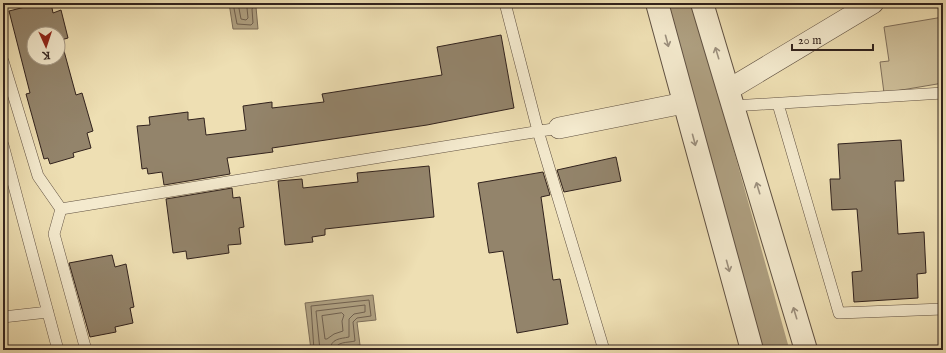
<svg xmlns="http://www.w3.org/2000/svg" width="946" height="353" viewBox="0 0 946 353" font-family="'IM FELL English',serif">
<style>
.green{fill:#cebf9a;stroke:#80705c}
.water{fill:#ae9f80;stroke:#7c6d58}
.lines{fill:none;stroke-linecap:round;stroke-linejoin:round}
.shore{stroke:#70604e;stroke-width:1}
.canal{stroke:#ae9f80;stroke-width:28}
.building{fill:#93846b;stroke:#31221d;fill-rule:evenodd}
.service-casing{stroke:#605142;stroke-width:12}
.minor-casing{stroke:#605142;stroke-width:22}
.tertiary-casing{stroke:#605142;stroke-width:24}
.service{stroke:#f4eace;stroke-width:11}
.minor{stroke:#f4eace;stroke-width:21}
.tertiary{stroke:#f4eace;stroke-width:22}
.oneway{stroke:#9c907e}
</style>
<rect width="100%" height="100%" fill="#eedfb3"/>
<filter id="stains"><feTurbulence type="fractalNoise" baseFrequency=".005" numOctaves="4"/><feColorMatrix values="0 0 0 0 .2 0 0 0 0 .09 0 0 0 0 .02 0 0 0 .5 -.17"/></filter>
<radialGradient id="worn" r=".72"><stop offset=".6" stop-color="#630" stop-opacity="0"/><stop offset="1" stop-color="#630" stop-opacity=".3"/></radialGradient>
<!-- green -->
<path class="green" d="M943 17V83L884 93 880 62 889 61 884 27Z"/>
<!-- water -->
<path class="water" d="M229 3H276L277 7H256L258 29H233Z
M373 295 376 320 357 322 360 345 339 348V350H311L305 303Z"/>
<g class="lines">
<!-- shore -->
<path class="shore" d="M233 3 237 24 251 25 253 23 252 9 254 5 257 3H272
M238 3 241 19 246 20 248 18 247 8 249 3
M342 313 344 315 342 321 343 331 334 334 327 339H325L322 316Z
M314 350 311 306 369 300 371 316 357 318 353 322 355 341C348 343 336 341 335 350
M320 350 316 311 365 305V312L354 314 349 319V337C340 339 331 338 330 350"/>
<!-- canal -->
<path class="canal" d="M678 3 775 350"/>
</g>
<!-- building -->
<path class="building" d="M41 3H51L53 13 61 10 68 38 61 40 76 95 82 93 93 131 87 133 91 148 73 153 74 157 50 164 48 158 44 159 26 94 30 93 9 11ZM34 34H58V58H34Z
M501 35 514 108 427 125 272 148 273 152 227 158 230 174 164 185 162 172 148 174 147 168 142 169 137 126 150 125 149 117 188 112V120L204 118 206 135 246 130 243 106 272 102V108L324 102 322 94 442 75 437 47Z
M901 140 904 181H895L898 234 924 232 926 273 917 274 918 298 854 302 852 272 862 271 857 209 832 210 830 179H840L838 144Z
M616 157 621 181 564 192 557 170Z
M429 166 434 217 325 229V235L312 237 313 242 285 245 278 181 302 179 303 188 358 182 357 173Z
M543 172 550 195 541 197 553 280 560 279 568 324 517 333 503 251 489 253 478 183Z
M232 188 233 198 240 197 244 227 239 228 241 244 228 245 229 253 187 259 186 251 173 253 166 199Z
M112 255 115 267 126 264 134 307 130 308 133 323 115 327 116 332 90 337 69 263Z"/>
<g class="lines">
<!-- service casing -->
<g class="service-casing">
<path id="service" d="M505 3 538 131 604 350
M3 61 38 176 61 209
M778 104 839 313 943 309
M733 106 943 93
M3 145 58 350
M3 317 48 312
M86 350 54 234 61 209 559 128"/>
</g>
<!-- minor casing -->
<g class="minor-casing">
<path id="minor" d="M728 90 873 3
M559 128 684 103"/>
</g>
<!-- tertiary casing -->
<g class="tertiary-casing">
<path id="tertiary" d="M657 3 752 350
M702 3 806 350"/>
</g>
<!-- service -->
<use href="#service" class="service"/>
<!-- minor -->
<use href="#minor" class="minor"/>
<!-- tertiary -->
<use href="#tertiary" class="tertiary"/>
</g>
<!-- one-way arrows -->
<defs><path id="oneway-shaft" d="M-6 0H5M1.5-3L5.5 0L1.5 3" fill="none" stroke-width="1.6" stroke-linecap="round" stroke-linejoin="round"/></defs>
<g class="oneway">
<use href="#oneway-shaft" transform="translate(667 41) rotate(75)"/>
<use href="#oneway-shaft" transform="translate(717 53) rotate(-107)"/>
<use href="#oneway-shaft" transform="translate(694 140) rotate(75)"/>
<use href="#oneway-shaft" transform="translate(758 188) rotate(-107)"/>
<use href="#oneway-shaft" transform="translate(728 266) rotate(75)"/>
<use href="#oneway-shaft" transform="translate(795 313) rotate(-107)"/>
</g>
<!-- margin -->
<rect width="946" height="353" fill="none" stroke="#eedfb3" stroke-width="16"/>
<rect x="4" y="4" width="938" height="345" fill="none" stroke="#31221d" stroke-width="2"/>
<rect x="8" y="8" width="930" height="337" fill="none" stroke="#31221d"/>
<!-- north arrow -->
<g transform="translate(46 46) rotate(177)"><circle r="19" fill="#f4eace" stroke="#a69a87"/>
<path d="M0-3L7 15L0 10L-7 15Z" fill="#8f2418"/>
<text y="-6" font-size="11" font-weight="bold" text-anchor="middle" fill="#31221d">K</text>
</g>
<!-- scale -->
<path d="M792 44v6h81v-6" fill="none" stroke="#31221d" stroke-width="2"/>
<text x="798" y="44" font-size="12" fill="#31221d" stroke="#f4eace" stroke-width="3" paint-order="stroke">20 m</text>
<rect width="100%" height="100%" filter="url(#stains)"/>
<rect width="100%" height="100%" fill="url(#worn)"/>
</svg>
